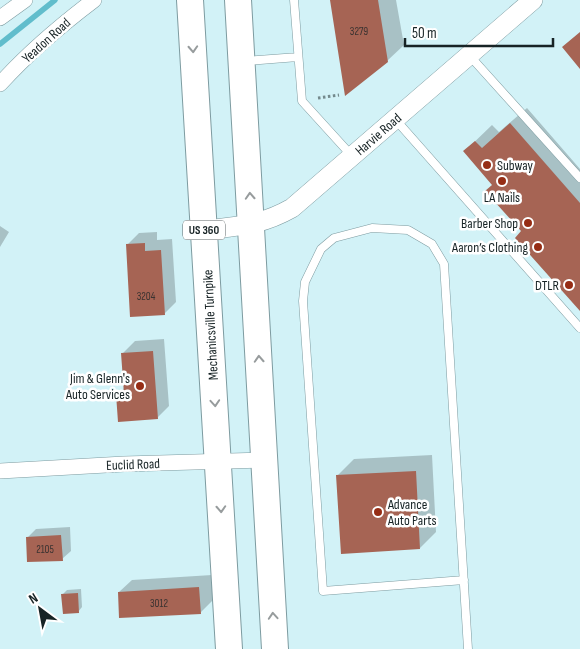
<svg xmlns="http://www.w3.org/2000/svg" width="580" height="649" viewBox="0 0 580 649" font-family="'Sofia Sans Condensed',sans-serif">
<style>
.shadow{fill:#0003}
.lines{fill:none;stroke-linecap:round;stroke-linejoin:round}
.stream{stroke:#61bdcc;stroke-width:5.5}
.building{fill:#a66454}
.service-casing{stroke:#7d9ba0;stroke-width:9}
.minor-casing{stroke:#7d9ba0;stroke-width:16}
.tertiary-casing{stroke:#7d9ba0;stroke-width:20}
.trunk-casing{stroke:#7d9ba0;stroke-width:28}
.path{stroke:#748a8d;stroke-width:3;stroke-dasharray:2.5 2.5;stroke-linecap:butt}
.service{stroke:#fff;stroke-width:8}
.minor{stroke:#fff;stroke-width:15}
.tertiary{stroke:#fff;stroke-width:19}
.trunk{stroke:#fff;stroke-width:26}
.oneway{stroke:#979c9d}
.poi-dot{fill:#962d15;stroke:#fff;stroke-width:2}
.labels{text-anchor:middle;stroke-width:5;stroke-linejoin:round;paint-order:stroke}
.number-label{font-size:11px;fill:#3b3331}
.shield{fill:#fff;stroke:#5d6566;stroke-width:1}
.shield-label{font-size:12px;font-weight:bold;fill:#172325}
.street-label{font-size:14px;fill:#172325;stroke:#fff}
.poi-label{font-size:14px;fill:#172325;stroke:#fff;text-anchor:end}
</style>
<rect width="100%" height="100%" fill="#d2f2f7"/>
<!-- shadow -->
<path class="shadow" d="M331 0H396L404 45 387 61Z
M527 108 580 169V309L523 231 493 184 465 151 492 125 499 132Z
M0 226 9 232 0 247Z
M157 232V240L172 239 176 302 164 314 127 245 139 233Z
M164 339 169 406 157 418 118 395 125 387 123 353 135 341Z
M432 455 436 532 420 548 337 476 354 459Z
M70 527 71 551 62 559 27 538 36 529Z
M212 575 213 600 200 613 119 592 132 580Z
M81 589 82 607 78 612 63 594 67 590Z"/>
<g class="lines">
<!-- stream -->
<path class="stream" d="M0 44 55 0"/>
</g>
<!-- building -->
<path class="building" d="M330 0H378L388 62 345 96Z
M580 32V69L562 47Z
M510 123 580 203V311L515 238 521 231 485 191 492 185 463 151 475 141 482 148Z
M145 243V251L161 250 165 315 130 317 126 244Z
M153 351 158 419 118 422 116 394H124L121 353Z
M416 471 420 549 341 554 336 475Z
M61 535 63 561 27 562 26 537Z
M199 587 201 614 119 618 118 592Z
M78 593 79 613 63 614 61 594Z"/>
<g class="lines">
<!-- service casing -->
<g class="service-casing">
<path id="service" d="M294 0 302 101 352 156
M469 55 580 178
M246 61 298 57
M395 119 580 328
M464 580 323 591 303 301 305 282 321 249 334 238 372 228 408 230 432 244 444 264 468 649"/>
</g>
<!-- minor casing -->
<g class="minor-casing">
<path id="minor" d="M0 18 25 0
M0 84C28 53 61 25 94 0
M0 471 124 464 265 460"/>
</g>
<!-- tertiary casing -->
<g class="tertiary-casing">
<path id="tertiary" d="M204 230C239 226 260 226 292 208L533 0"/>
</g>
<!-- trunk casing -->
<g class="trunk-casing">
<path id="trunk" d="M190 0 229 649
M238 0 275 649"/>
</g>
<!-- path -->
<path class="path" d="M318 98 339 95"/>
<!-- service -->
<use href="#service" class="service"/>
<!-- minor -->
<use href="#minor" class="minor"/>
<!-- tertiary -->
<use href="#tertiary" class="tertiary"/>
<!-- trunk -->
<use href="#trunk" class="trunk"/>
</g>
<!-- one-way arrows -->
<defs><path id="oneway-chevron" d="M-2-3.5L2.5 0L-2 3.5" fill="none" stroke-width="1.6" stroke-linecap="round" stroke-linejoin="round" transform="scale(1.25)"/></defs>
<g class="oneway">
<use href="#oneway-chevron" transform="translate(193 49) rotate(87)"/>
<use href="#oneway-chevron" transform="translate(250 196) rotate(-93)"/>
<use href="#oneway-chevron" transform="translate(259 359) rotate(-93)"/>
<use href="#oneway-chevron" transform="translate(215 403) rotate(86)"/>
<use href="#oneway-chevron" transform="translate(221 509) rotate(87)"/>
<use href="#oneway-chevron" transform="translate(273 616) rotate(-94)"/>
</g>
<!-- markers -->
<g class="poi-dot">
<circle cx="487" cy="165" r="5"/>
<circle cx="502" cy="181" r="5"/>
<circle cx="528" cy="223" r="5"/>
<circle cx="538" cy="247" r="5"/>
<circle cx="569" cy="285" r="5"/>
<circle cx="140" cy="386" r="5"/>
<circle cx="378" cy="512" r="5"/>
</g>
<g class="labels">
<!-- number labels -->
<g class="number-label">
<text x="359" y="35">3279</text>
<text x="146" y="300">3204</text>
<text x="45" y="553">2105</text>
<text x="159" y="607">3012</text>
</g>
<!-- shield labels -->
<rect class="shield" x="183" y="220.5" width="42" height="19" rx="4"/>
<g class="shield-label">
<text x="204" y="234">US 360</text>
</g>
<!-- street labels -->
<g class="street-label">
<text transform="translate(46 40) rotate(-42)" y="5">Yeadon Road</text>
<text transform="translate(378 134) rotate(-41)" y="5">Harvie Road</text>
<text transform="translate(210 325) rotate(-93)" y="5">Mechanicsville Turnpike</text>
<text transform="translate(133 464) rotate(-2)" y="5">Euclid Road</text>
</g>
<!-- poi labels -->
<g class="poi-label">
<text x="497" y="170" text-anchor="start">Subway</text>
<text x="502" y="202" text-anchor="middle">LA Nails</text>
<text x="518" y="228">Barber Shop</text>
<text x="528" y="252">Aaron’s Clothing</text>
<text x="559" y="290">DTLR</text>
<text x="130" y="383">Jim &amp; Glenn's<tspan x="130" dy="16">Auto Services</tspan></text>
<text x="388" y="509" text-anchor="start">Advance<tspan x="388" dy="16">Auto Parts</tspan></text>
</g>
</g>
<!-- north arrow -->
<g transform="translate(40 609) rotate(328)" stroke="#ffffff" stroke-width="4" paint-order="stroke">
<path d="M0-4L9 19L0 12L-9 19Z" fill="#172325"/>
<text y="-8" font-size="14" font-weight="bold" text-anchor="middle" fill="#172325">N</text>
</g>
<!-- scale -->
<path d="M405 38v8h148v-8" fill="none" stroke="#172325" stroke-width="2.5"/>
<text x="412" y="38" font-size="15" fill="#172325" stroke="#ffffff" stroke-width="4" paint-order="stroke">50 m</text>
</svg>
